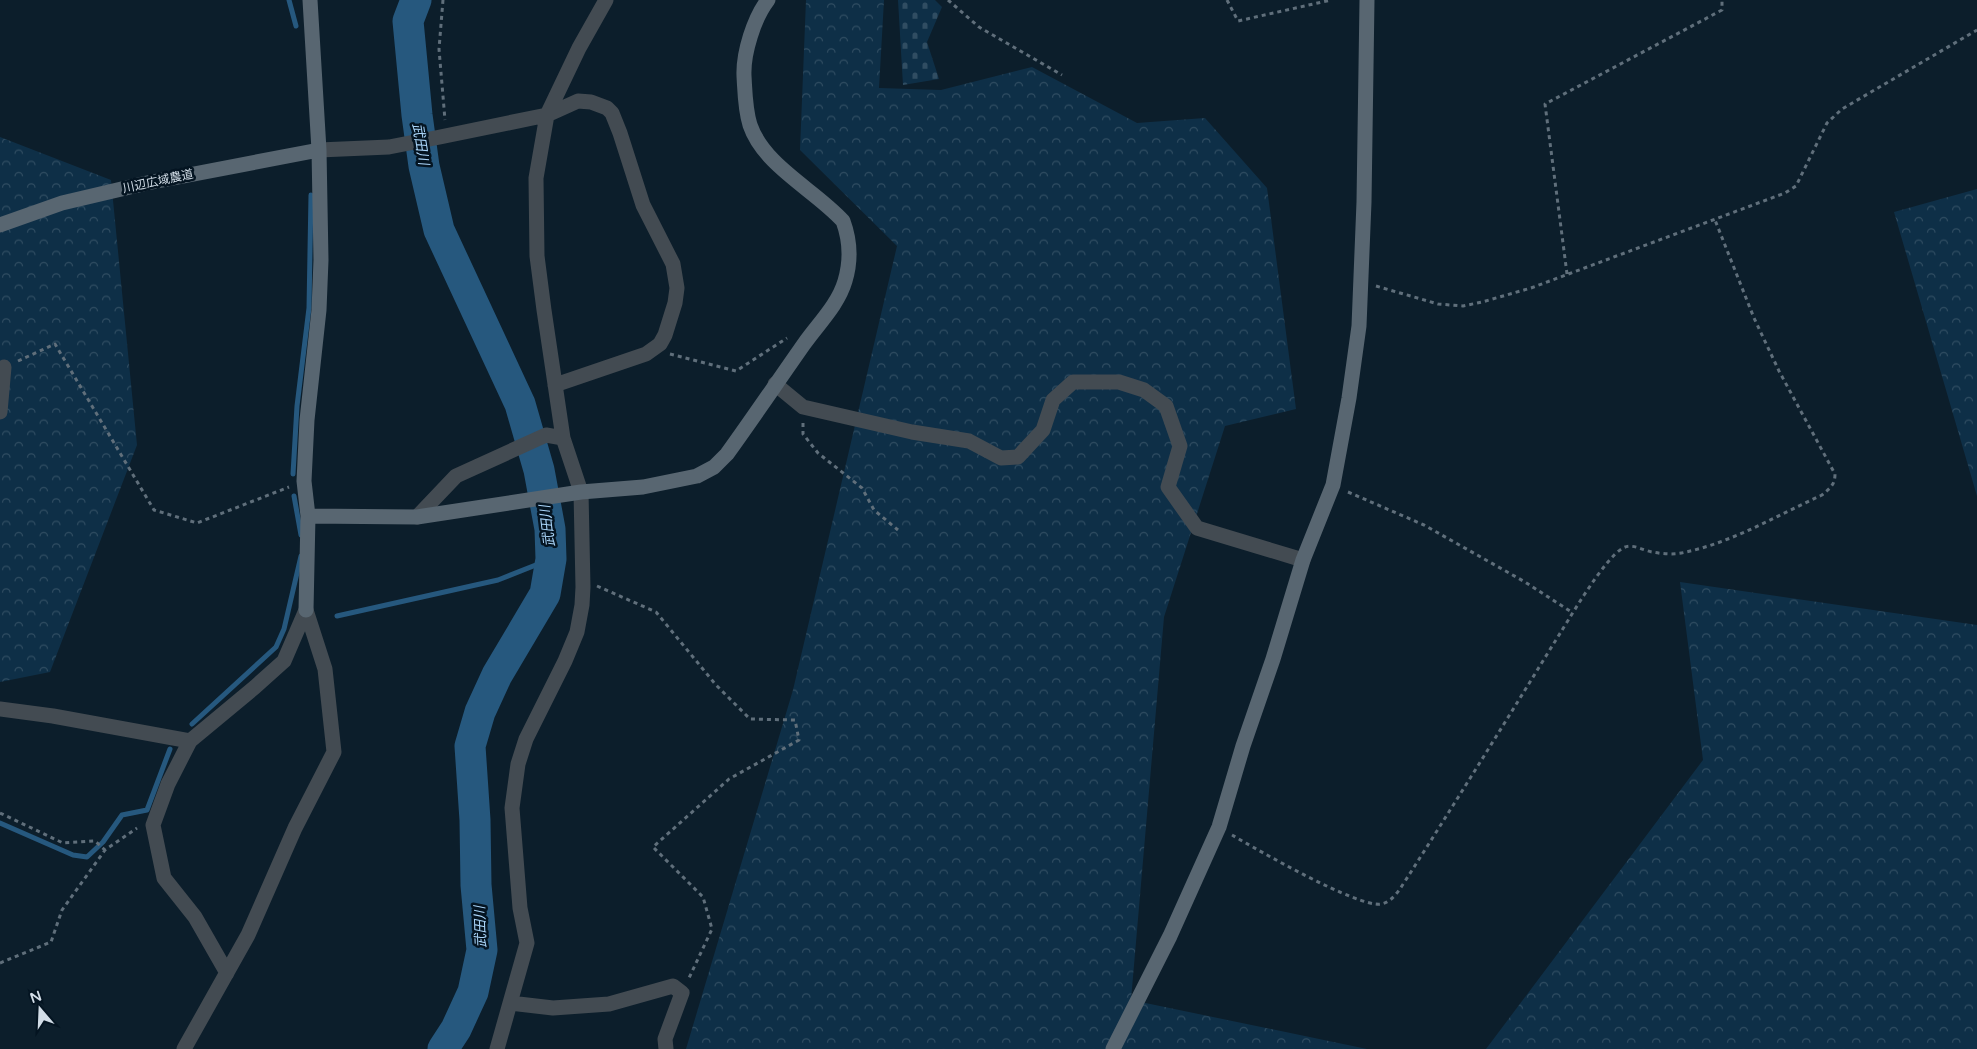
<svg xmlns="http://www.w3.org/2000/svg" width="1977" height="1049" viewBox="0 0 1977 1049" font-family="'Varela Round','Noto Sans JP',sans-serif">
<style>
.forest{fill:url(#forest-crowns)}
.cemetery{fill:url(#cemetery-stones)}
.lines{fill:none;stroke-linecap:round;stroke-linejoin:round}
.stream{stroke:#26587e;stroke-width:5}
.river{stroke:#26587e;stroke-width:31}
.path{stroke:#606f7b;stroke-width:3;stroke-dasharray:4 4;stroke-linecap:butt}
.street{stroke:#434b52;stroke-width:15}
.secondary{stroke:#586671;stroke-width:15}
.labels{text-anchor:middle;stroke-width:5;stroke-linejoin:round;paint-order:stroke}
.street-label{font-size:12px;fill:#d2dde7;stroke:#041421}
.water-label{font-size:14px;font-style:italic;fill:#aad5f9;stroke:#041421}
</style>
<defs>
<pattern id="forest-crowns" width="20" height="18" patternUnits="userSpaceOnUse" patternTransform="scale(1.25)"><rect width="20" height="18" fill="#0e2f47"/><path d="M2 6a3 3 0 1 1 6 0M12 15a3 3 0 1 1 6 0" fill="none" stroke="#304d62"/></pattern>
<pattern id="cemetery-stones" width="16" height="16" patternUnits="userSpaceOnUse" patternTransform="scale(1.25)"><rect width="16" height="16" fill="#0e2f47"/><path d="M2 7V4a2 2 0 0 1 4 0v3zM10 15v-3a2 2 0 0 1 4 0v3z" fill="#304d62"/></pattern>
</defs>
<rect width="100%" height="100%" fill="#0c1e2b"/>
<!-- forest -->
<path class="forest" d="M806 0H884L879 88 941 90 1032 67 1137 123 1205 118 1267 188 1296 409 1225 426 1164 617 1131 1000 1367 1049H686L793 690 897 246 800 150Z
M0 137 111 180 137 445 50 672 0 682Z
M1977 189V496L1894 212Z
M1680 582 1977 625V1049H1486L1703 760Z"/>
<!-- cemetery -->
<path class="cemetery" d="M898 0H935L942 7 927 42 939 79 903 85Z"/>
<g class="lines">
<!-- stream -->
<path class="stream" d="M289 0 296 26
M293 474 297 406 309 308 311 195
M294 496 301 535
M337 616 498 580 551 559
M192 724 276 647 284 629 301 556
M0 823 73 855 87 857 103 842 122 815 147 810 170 749"/>
<!-- river -->
<path class="river" d="M416 0 408 21 417 115 424 166 439 230 520 404 539 470 550 529 551 559 545 594 497 675 480 712 470 746 475 820 476 885 482 950 473 992 456 1029 443 1049"/>
<!-- path -->
<path class="path" d="M443 0 439 49 445 120
M948 0 979 27 1062 75
M1227 0 1238 21 1331 0
M1567 274 1545 104 1722 10V0
M1376 286 1438 304 1463 306 1482 302 1531 288 1785 193 1796 186 1827 123 1842 109 1977 30
M670 354 736 371 787 338
M18 361 55 344 154 510 197 523 289 487
M803 423V434L818 453 862 488 874 510 898 530
M1348 492 1424 525 1525 582 1573 613
M597 586 656 612 716 685 750 719 795 720 799 740 729 779 653 847 703 897 712 929 689 978
M0 813 63 843 95 841 105 850
M1232 835C1256 849 1358 908 1381 904 1394 902 1402 885 1409 875 1458 798 1506 721 1554 643 1567 623 1604 558 1623 548 1632 543 1642 550 1652 552 1663 554 1675 555 1686 552 1733 542 1778 515 1822 495 1830 488 1835 485 1835 474L1779 371 1754 318 1715 220
M0 963 51 942 62 910 105 850 137 828"/>
<!-- street -->
<path class="street" d="M319 150 389 147 440 137 547 115 578 101 591 102 607 108 612 113 620 133 643 205 673 264 677 288 675 303 665 335 660 344 646 354 555 385
M775 384 803 407 912 432 969 441 1001 458 1018 457 1043 430 1053 400 1073 382H1119L1144 390 1166 406 1180 446 1168 487 1197 528 1303 560
M0 412 4 367
M417 517 456 476 546 435 563 438
M0 709 53 716 190 741
M227 973 195 917 164 878 153 825 168 784 190 741 255 687 284 661 306 610
M510 1003 553 1008 609 1004 673 986 682 993 665 1039 666 1049
M184 1049 248 935 295 828 334 752 325 669 306 610
M497 1049 527 943 520 908 512 808 518 764 526 739 565 661 577 632 582 605 583 587 581 492 563 438 544 310 537 256 536 178 547 115 579 48 606 0"/>
<!-- secondary -->
<path class="secondary" d="M0 225 62 203 147 183 319 150
M308 516 417 517 581 492 643 487 697 476 714 467 727 454C753 418 778 381 804 344 818 324 838 305 845 281 851 261 850 240 843 221 815 190 764 166 750 125 745 109 745 92 744 76 743 53 754 18 768 0
M306 610 308 516 304 481 307 420 319 310 321 260 319 150 310 0
M1113 1049 1170 936 1219 827 1243 746 1273 659 1303 560 1333 485 1349 398 1359 326 1364 202 1367 0"/>
</g>
<g class="labels">
<!-- street labels -->
<g class="street-label">
<text transform="translate(158 181) rotate(-12)" y="4">川辺広域農道</text>
</g>
<!-- water labels -->
<g class="water-label">
<text transform="translate(421 144) rotate(81)" y="5">武田川</text>
<text transform="translate(547 526) rotate(-97)" y="5">武田川</text>
<text transform="translate(480 927) rotate(-92)" y="5">武田川</text>
</g>
</g>
<!-- north arrow -->
<g transform="translate(40 1009) rotate(341)" stroke="#041421" stroke-width="4" paint-order="stroke">
<path d="M0-4L9 19L0 12L-9 19Z" fill="#d2dde7"/>
<text y="-8" font-size="14" font-weight="bold" text-anchor="middle" fill="#d2dde7">N</text>
</g>
</svg>
